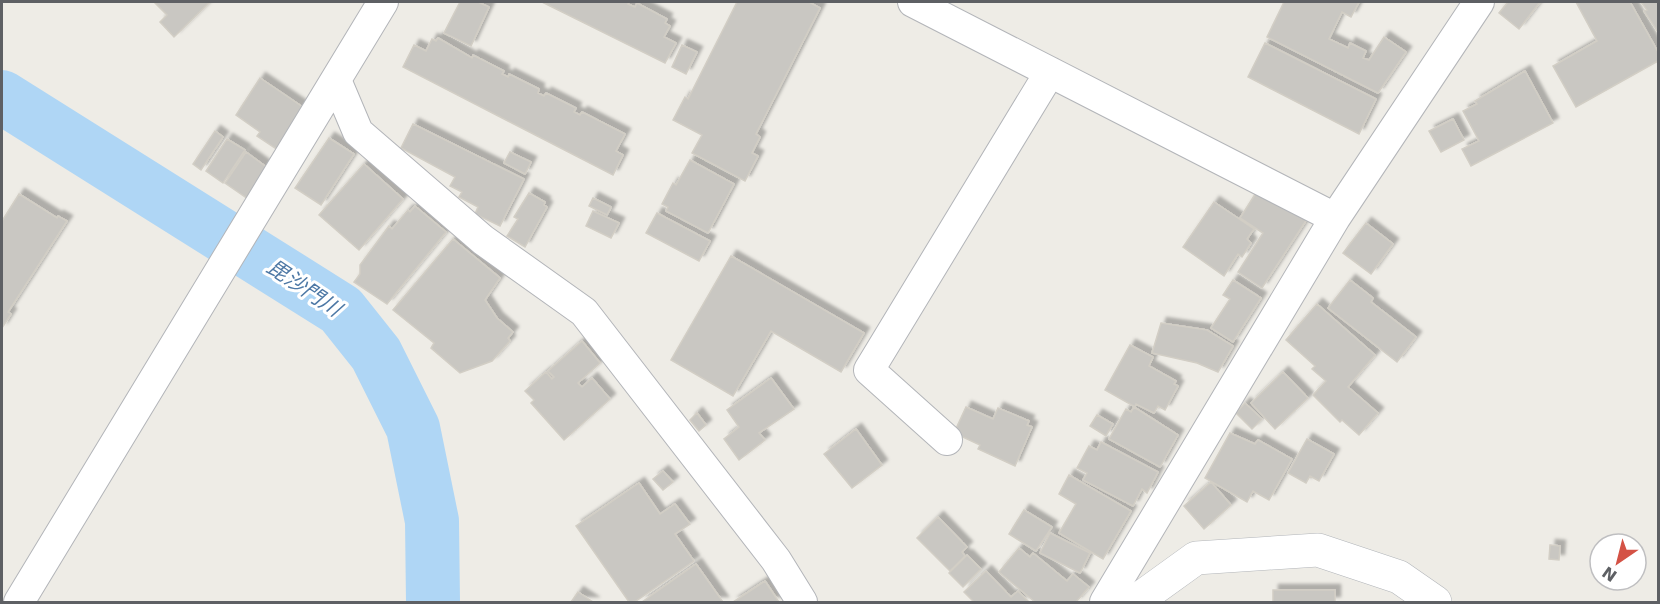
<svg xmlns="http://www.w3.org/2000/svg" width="1660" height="604" viewBox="0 0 1660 604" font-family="'DejaVu Sans','Noto Sans JP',sans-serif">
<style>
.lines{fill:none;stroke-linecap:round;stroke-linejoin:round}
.river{stroke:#afd6f5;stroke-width:54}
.building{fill:#c9c7c2;stroke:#d2cec5;stroke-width:1.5;filter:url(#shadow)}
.street-casing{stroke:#b3b5b9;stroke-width:32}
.secondary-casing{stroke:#b2b5b9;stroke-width:34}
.street{stroke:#fff;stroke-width:30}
.secondary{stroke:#fff;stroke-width:33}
.labels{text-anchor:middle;stroke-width:6;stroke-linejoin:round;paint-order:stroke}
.water-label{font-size:21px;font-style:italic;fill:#4d78a5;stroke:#fff}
</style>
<defs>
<filter id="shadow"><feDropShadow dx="5.5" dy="-5.5" stdDeviation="1.5" flood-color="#0004"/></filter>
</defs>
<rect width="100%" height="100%" fill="#eeece6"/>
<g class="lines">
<!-- river -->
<path class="river" d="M2 97 341 310 376 354 413 428 432 521 433 602"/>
</g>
<!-- building -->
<path class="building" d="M154 2H210L174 37 160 22 167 15Z
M460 2H478L489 7 471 46 444 33Z
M542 2H629L628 4 635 7 637 3 667 19 665 23 670 26 664 37 676 43 665 63Z
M737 2H809L820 8 756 134 760 137 752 153 758 156 745 181 692 153 702 135 673 120 685 97 688 99Z
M1284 2H1359L1351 17 1342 12 1329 39 1348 48 1350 43 1366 51 1363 58 1369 60 1384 37 1406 52 1378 93 1267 37Z
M1508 2H1540L1519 29 1499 13Z
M1576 2H1630L1658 52V61L1576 107 1553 66 1597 41Z
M1641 2H1658V32L1644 11 1647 10Z
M438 38 472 58 473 55 504 71 502 74 508 77 509 74 539 89 538 93 544 96 546 93 576 108 574 112 580 115 582 112 625 134 616 151 623 155 613 175 403 67 414 45 426 51 432 39 436 41Z
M1265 43 1376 99 1359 134 1248 77Z
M682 45 697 52 686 74 672 67Z
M1525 71 1553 123 1471 166 1462 149 1479 141 1463 111 1477 104 1475 101Z
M260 78 316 116 278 150 257 136 260 132 236 115Z
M1453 119 1464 140 1441 152 1429 131Z
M413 124 524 179 500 226 475 214 478 207 459 197 462 192 450 186 455 177 401 148Z
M215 131 223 137 201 170 193 164Z
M329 138 354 154 321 205 295 188Z
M227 139 245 150 223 183 206 171Z
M246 152 269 169 248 199 225 183Z
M510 152 531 162 525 174 504 163Z
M690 160 734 184 708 233 666 211 668 207 662 204 673 183 676 185Z
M364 164 403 199 359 250 319 215Z
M1259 188 1309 216 1262 288 1238 272 1263 233 1240 218Z
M529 193 545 202 544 205 547 207 525 247 507 236 518 219 514 217Z
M19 194 57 218 58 216 67 221 8 312 11 314 2 328V221Z
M593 198 611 207 607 215 589 206Z
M1214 202 1254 229 1247 239 1251 243 1242 257 1238 254 1224 276 1183 247Z
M415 206 446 232 387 304 354 282 360 274V265L389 226 392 229 408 210 410 212Z
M593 211 619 223 611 238 586 226Z
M657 213 710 241 699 261 646 233Z
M1366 223 1393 244 1371 274 1343 253Z
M453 239 500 278 485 300 497 318 513 332 508 338 510 341 492 361 460 373 431 348 434 343 393 310Z
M731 256 864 333 841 372 771 331 733 396 671 360Z
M1233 280 1261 298 1233 342 1211 328 1230 299 1223 295Z
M1350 280 1373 298 1371 302 1416 337 1397 362 1328 308Z
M1317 304 1375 355 1348 387 1378 413 1359 435 1342 420 1340 422 1313 395 1326 381 1312 369 1315 366 1286 340Z
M1161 323 1207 330 1233 346 1218 372 1197 363 1152 353Z
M582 341 600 363 578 383 582 387 592 378 610 399 564 440 531 403 534 400 525 391 546 372 552 379 554 377 548 371Z
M1130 345 1153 357 1149 366 1176 381 1174 384 1178 386 1165 410 1158 406 1154 413 1136 404 1135 407 1105 390Z
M1283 372 1308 398 1275 429 1251 403Z
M771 378 794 409 759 433 765 440 739 460 724 439 739 427 727 410Z
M1245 403 1262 419 1252 429 1236 413Z
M966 407 993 419 998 408 1029 421 1027 425 1032 427 1015 466 978 449 980 445 954 433Z
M1134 407 1178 435 1160 467 1109 439 1126 409 1131 412Z
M697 413 706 425 699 431 690 420Z
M1097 415 1113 424 1106 436 1090 426Z
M856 429 882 465 852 488 824 454Z
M1230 433 1255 444 1258 440 1292 459 1269 500 1253 491 1247 502 1205 478Z
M1307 439 1334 454 1319 481 1310 476 1306 483 1288 473Z
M1101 442 1158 472 1147 493 1142 489 1133 506 1083 480 1087 473 1077 468 1089 446 1097 450Z
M663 471 673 482 663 490 653 479Z
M1069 475 1131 511 1103 559 1059 533 1076 504 1059 494Z
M1211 482 1231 505 1204 529 1184 506Z
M639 483 660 514 675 504 690 524 675 534 694 561 636 601 629 602 576 526Z
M1024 510 1052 527 1036 551 1009 534Z
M938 517 967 547 962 552 965 556 950 571 917 538Z
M1050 533 1090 553 1080 573 1040 553Z
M1550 545 1560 546 1559 560 1549 559Z
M1019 548 1030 557 1033 553 1067 581 1073 574 1089 587 1076 602H1035L999 572Z
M967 555 981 569 963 587 949 573Z
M696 564 723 602H642Z
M986 571 1011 597 1018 591 1029 602H974L964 592Z
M765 581 779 602H733Z
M1273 590H1335V602H1273Z
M578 592 593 602H571Z"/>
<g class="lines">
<!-- street casing -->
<g class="street-casing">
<path id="street" d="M913 2 1335 218
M336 80 358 132 483 240 584 312 776 560 802 602
M947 440 869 370 1050 72
M19 602 383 2
M1105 602 1335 218 1479 2"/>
</g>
<!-- secondary casing -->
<g class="secondary-casing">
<path id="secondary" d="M1135 602 1196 558 1318 550 1399 577 1435 602"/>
</g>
<!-- street -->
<use href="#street" class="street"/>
<!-- secondary -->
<use href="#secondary" class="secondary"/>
</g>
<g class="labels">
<!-- water labels -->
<g class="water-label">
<text transform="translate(304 288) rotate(34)" y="7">毘沙門川</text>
</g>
</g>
<!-- border -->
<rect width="1660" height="604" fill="none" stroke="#5e6064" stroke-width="6"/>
<!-- north arrow -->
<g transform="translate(1618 562) rotate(215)"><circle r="28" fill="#ffffff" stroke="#bfbfc1" stroke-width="1.5"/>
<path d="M0-4.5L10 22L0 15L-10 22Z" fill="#d45245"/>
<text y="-9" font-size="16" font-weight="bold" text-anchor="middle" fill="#5e6064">N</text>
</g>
</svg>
